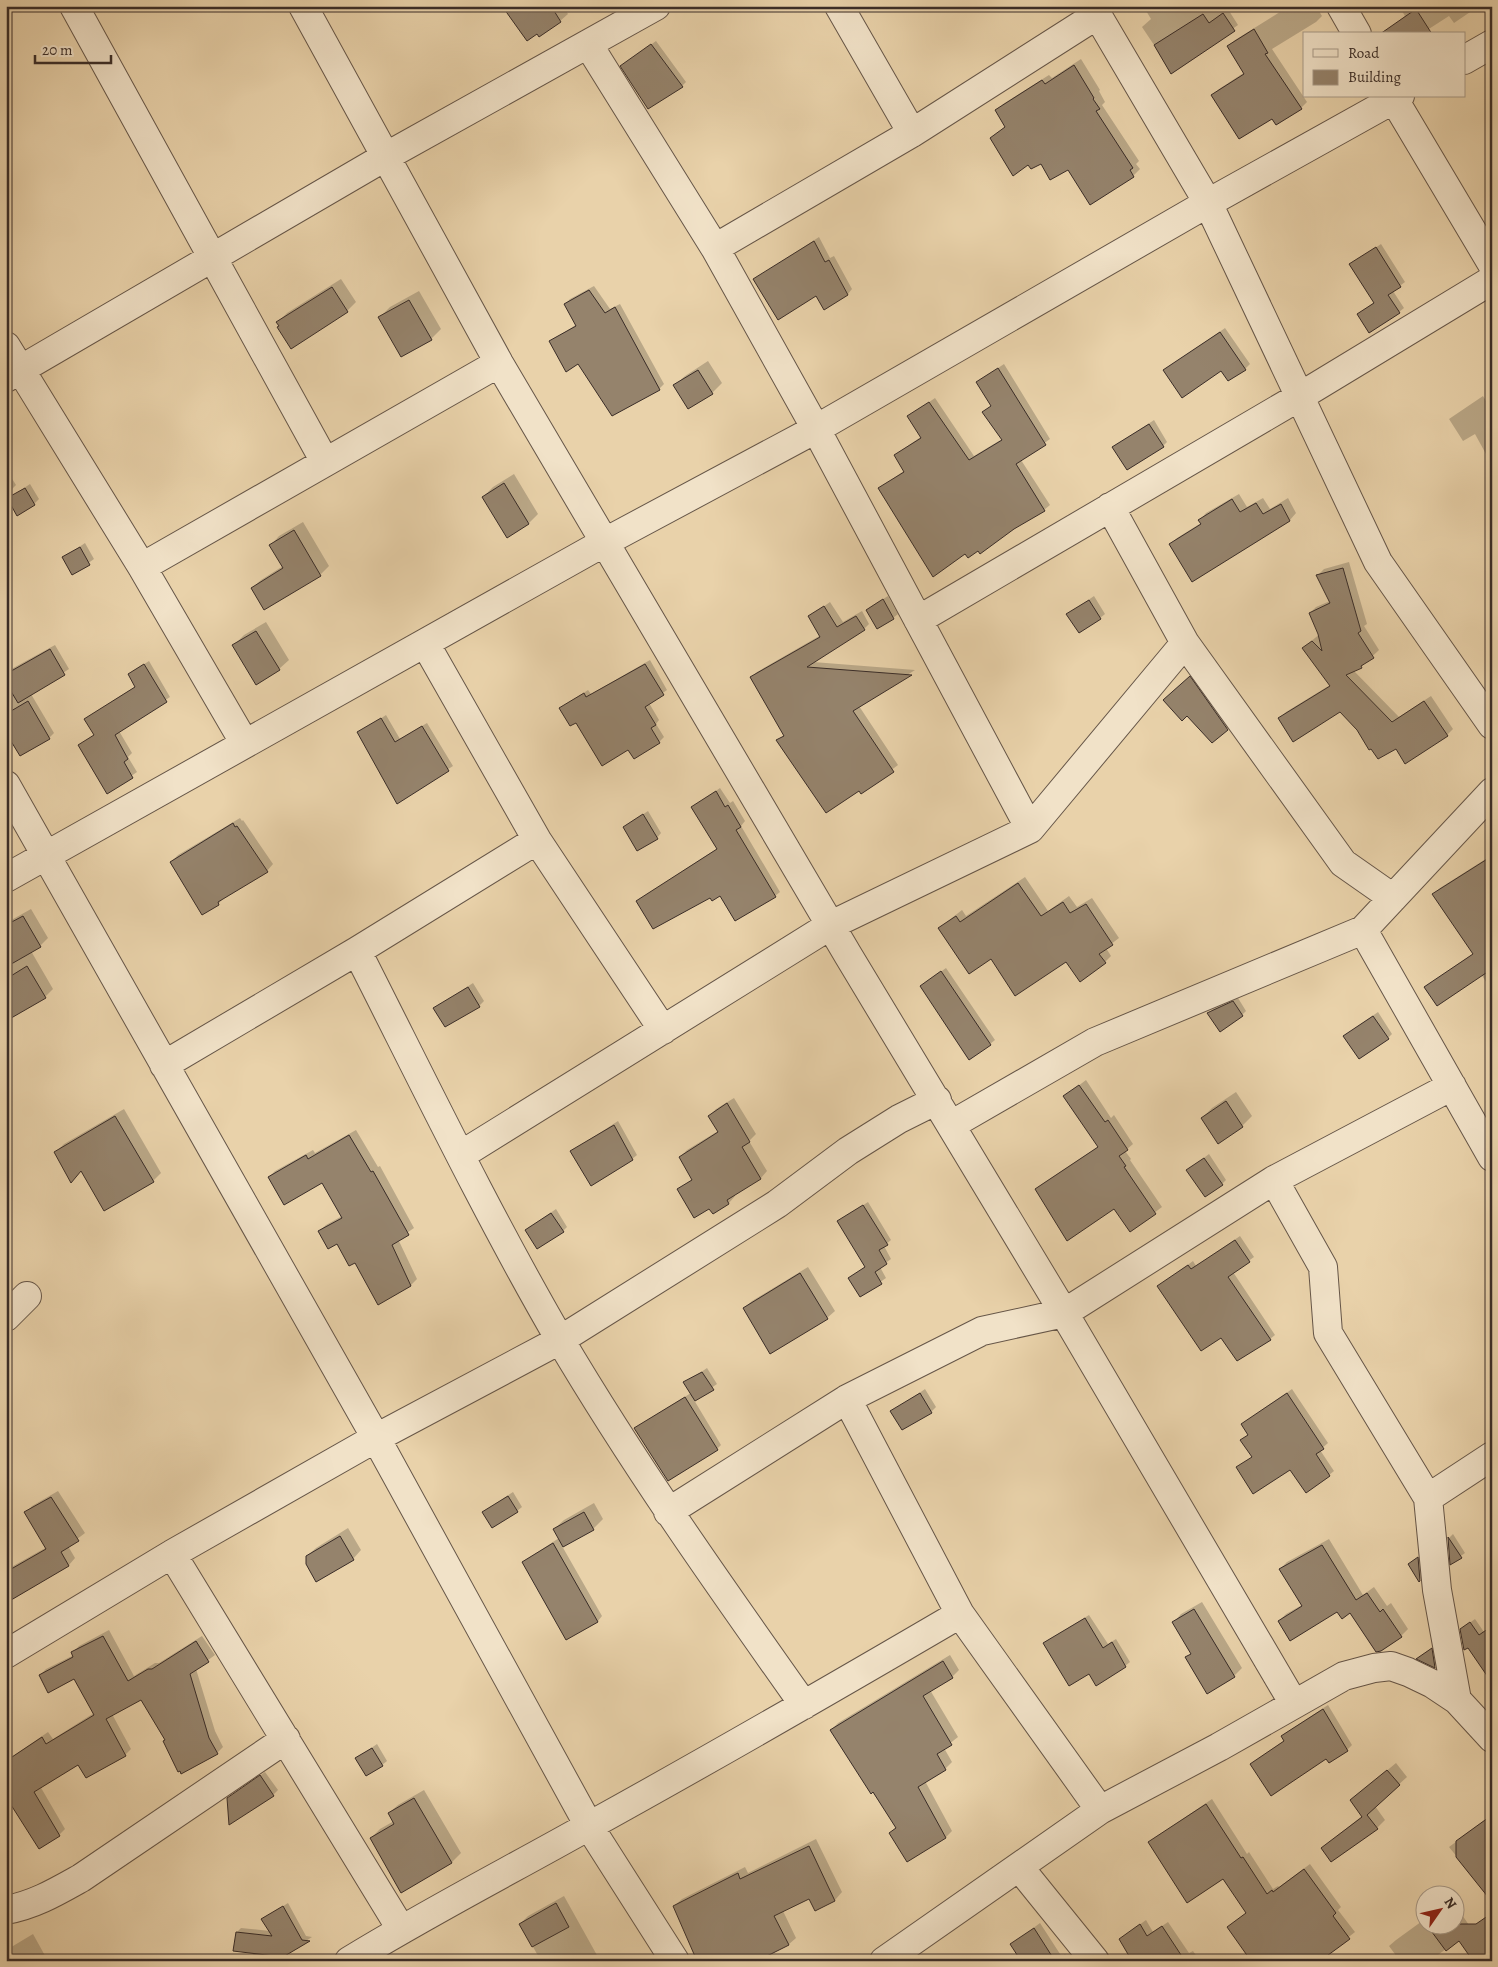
<svg xmlns="http://www.w3.org/2000/svg" width="1498" height="1967" viewBox="0 0 1498 1967" font-family="Alegreya,serif">
<style>
.shadow{fill:#0003}
.building{fill:#95836c;stroke:#3a2d28}
.lines{fill:none;stroke-linecap:round;stroke-linejoin:round}
.minor-casing{stroke:#665648;stroke-width:30}
.minor{stroke:#f1e2c8;stroke-width:28}
</style>
<rect width="100%" height="100%" fill="#e9d2aa"/>
<filter id="stains"><feTurbulence type="fractalNoise" baseFrequency=".004" numOctaves="4"/><feColorMatrix values="0 0 0 0 .2 0 0 0 0 .09 0 0 0 0 .02 0 0 0 .5 -.17"/></filter>
<radialGradient id="worn" r=".72"><stop offset=".6" stop-color="#630" stop-opacity="0"/><stop offset="1" stop-color="#630" stop-opacity=".3"/></radialGradient>
<!-- shadow -->
<path class="shadow" d="M503 6H563L568 14 560 21 537 33Z
M1148 6H1226L1238 25 1172 72 1142 27 1151 19 1145 9Z
M1281 6H1316L1322 16 1316 22 1272 49 1307 102 1301 108 1272 117 1213 95 1219 89 1245 72 1228 46 1235 40 1283 10Z
M1407 6H1479L1454 23 1449 16 1421 34 1394 25 1405 16 1402 11Z
M656 41 686 82 682 86 627 62Z
M1081 59 1100 90 1099 91 1105 102 1102 105 1139 161 1136 164 1140 169 1133 176 1068 169 1041 162 1029 163 991 138 1006 126 997 111 1003 104 1049 75 1052 78Z
M819 237 830 258 834 256 852 289 848 294 824 308 816 295 755 279Z
M1381 244 1405 282 1393 291 1404 308 1399 312 1359 314 1374 302 1351 264Z
M341 279 356 302 347 311 280 325 278 322 287 313Z
M594 286 610 309 620 304 664 384 659 389 612 415 579 362 551 341 577 324 565 304 570 299Z
M419 291 441 329 431 339 380 317 390 307Z
M1225 328 1250 364 1245 369 1165 370Z
M708 361 722 383 712 393 675 385 685 376Z
M1004 364 1050 439 1021 460 1050 505 1044 510 880 488 905 470 895 455 922 436 909 416 935 398 974 456 1002 439 984 412 992 405 977 382Z
M1483 396 1492 411V465L1475 434 1463 441 1449 419Z
M1154 420 1167 442 1163 446 1114 447Z
M6 469 16 485 6 495Z
M514 474 538 514 529 523 483 497 493 487Z
M30 484 39 499 34 504 9 498Z
M1239 494 1247 507 1263 498 1270 509 1288 498 1296 513 1290 520 1193 581 1171 544 1177 538 1201 523 1200 520 1206 513Z
M303 522 329 566 320 575 264 608 252 588 261 580 283 566 271 545 279 536Z
M85 543 94 559 73 574 63 558Z
M1349 562 1367 624 1364 626 1379 650 1361 667 1353 670 1399 717 1431 696 1453 729 1447 735 1396 747 1358 729 1340 710 1280 718 1286 712 1330 685 1310 642 1320 634 1310 613 1316 607 1330 601 1318 575 1324 569Z
M888 596 898 614 893 618 872 606Z
M1094 596 1105 614 1100 618 1068 614Z
M830 602 843 622 862 611 869 624 864 629 813 662 915 670 859 706 898 765 862 792 778 740 785 734 752 677 757 672 821 635 809 617Z
M266 622 289 660 279 669 234 645 244 635Z
M55 645 69 669 31 694 54 733 49 738 6 722V672Z
M650 660 667 690 649 703 659 720 656 724 664 737 659 742 629 749 576 721 561 708 588 690 591 694Z
M149 661 170 697 119 731 132 753 128 757 137 772 108 792 80 745 95 734 85 719 136 686 129 674Z
M1195 673 1232 724 1212 741 1169 695Z
M386 715 400 739 427 723 453 766 397 802 359 733Z
M720 788 730 803 733 801 745 821 741 826 780 892 775 896 721 894 637 901 718 848 693 807Z
M648 811 661 833 657 838 624 827Z
M240 818 242 821 243 820 273 864 267 871 225 897 218 904 171 862 178 855Z
M1492 855V991L1481 974 1426 987 1474 953 1434 894 1440 888Z
M1025 877 1048 911 1069 896 1077 907 1092 898 1119 938 1106 948 1111 956 1105 962 991 957 939 928 962 910 966 916Z
M31 909 48 938 40 946 31 951 53 989 45 997 6 1016V923Z
M946 968 995 1040 990 1044 921 986Z
M473 983 484 1001 479 1006 435 1008Z
M1238 998 1246 1011 1242 1015 1209 1013 1213 1009Z
M1378 1012 1392 1034 1388 1038 1344 1036Z
M1492 1034V1046L1487 1039Z
M1086 1080 1111 1118 1114 1115 1133 1144 1125 1151 1131 1159 1130 1160 1162 1207 1130 1231 1115 1208 1036 1190 1042 1184 1099 1146 1065 1096Z
M1236 1092 1252 1116 1242 1126 1218 1142 1202 1118 1212 1108Z
M734 1098 756 1134 749 1141 767 1171 761 1178 734 1194 735 1196 729 1203 713 1212 710 1207 678 1190 693 1178 680 1157 687 1150 718 1131 709 1116 716 1109Z
M124 1109 161 1173 153 1181 82 1170 56 1152 64 1144Z
M618 1121 637 1155 632 1159 572 1151Z
M356 1130 378 1167 380 1166 414 1228 398 1239 417 1279 411 1285 378 1303 355 1262 337 1242 319 1231 326 1225 342 1216 323 1181 269 1177 275 1171 313 1150 315 1153Z
M1209 1154 1226 1180 1222 1184 1188 1170Z
M868 1202 891 1240 884 1246 891 1259 880 1267 886 1278 860 1296 850 1278 866 1266 839 1221Z
M556 1209 567 1227 563 1231 526 1230Z
M1240 1236 1254 1257 1233 1272 1275 1335 1270 1339 1159 1286 1193 1261 1196 1266Z
M808 1267 835 1311 827 1318 744 1308 752 1301Z
M707 1368 717 1384 694 1400 721 1445 717 1449 641 1424 691 1393 685 1383Z
M925 1389 936 1407 931 1412H892Z
M1292 1389 1328 1443 1320 1450 1334 1471 1329 1475 1291 1468 1238 1467 1253 1456 1242 1440 1249 1434 1243 1424Z
M58 1491 85 1533 68 1546 75 1558 69 1565 27 1589 6 1604V1570L47 1547 26 1513 32 1506Z
M513 1492 522 1507 517 1511 483 1512Z
M594 1503 603 1519 593 1529 562 1546 602 1616 598 1621 566 1638 523 1562 559 1538 554 1529 564 1520Z
M348 1528 361 1550 353 1559 307 1556 316 1548Z
M1453 1534 1465 1553 1451 1563 1449 1538Z
M1329 1539 1363 1595 1374 1587 1387 1606 1391 1603 1408 1629 1401 1636 1351 1612 1338 1610 1279 1621 1286 1614 1302 1605 1280 1569 1287 1562Z
M1422 1554 1424 1575 1419 1580 1410 1564Z
M1202 1602 1242 1668 1234 1676 1187 1658 1192 1652 1174 1622 1181 1614Z
M1089 1615 1108 1644 1116 1639 1130 1662 1125 1666 1090 1673 1044 1643Z
M1475 1619 1484 1632 1492 1654 1461 1629Z
M109 1630 134 1676 155 1663H159L202 1636 215 1655 196 1669 215 1731 223 1747 217 1753 141 1698 112 1714 131 1749 125 1755 78 1763 40 1786 65 1829 59 1835 6 1761 48 1732 53 1739 94 1713 75 1677 40 1675 46 1669 74 1655 73 1652 79 1646Z
M1436 1645 1439 1662 1435 1666 1418 1658Z
M950 1655 959 1670 952 1677 930 1690 958 1737 944 1748 952 1762 945 1769 925 1781 952 1831 946 1837 890 1833 896 1827 831 1730 838 1723Z
M1328 1705 1352 1745 1347 1750 1326 1757 1251 1764 1285 1740 1282 1737 1287 1732Z
M377 1744 387 1761 382 1765 357 1758Z
M1396 1763 1407 1777 1375 1806 1385 1820 1377 1828 1322 1848 1362 1816 1360 1793Z
M265 1772 278 1790 273 1795 228 1799Z
M424 1790 461 1853 452 1862 402 1891 371 1838 380 1829 394 1821 389 1813 398 1805Z
M1212 1799 1247 1854 1249 1852 1273 1889 1278 1886 1279 1887 1310 1864 1341 1907 1338 1910 1355 1932 1326 1955 1331 1961H1250L1252 1959 1247 1913 1223 1878 1150 1842 1156 1837Z
M1488 1818 1492 1823 1483 1889 1449 1847Z
M816 1839 842 1892 835 1900 816 1910 810 1898 783 1911 796 1938 788 1945 674 1906 682 1899 745 1867 748 1873Z
M564 1896 598 1957 595 1961H541L520 1924 528 1916Z
M288 1903 306 1936 312 1937 284 1955 286 1961H258L237 1932 241 1928 270 1931 263 1919Z
M1456 1906 1471 1928 1492 1913V1957L1459 1939 1430 1961H1400L1389 1946 1396 1940 1425 1919 1426 1924H1456Z
M1146 1920 1153 1932 1168 1922 1189 1953 1193 1951 1200 1961H1135L1120 1939Z
M1040 1923 1062 1957 1065 1954 1070 1961H1023L1012 1944Z
M33 1934 48 1961H6V1952L8 1949Z"/>
<!-- building -->
<path class="building" d="M502 6H551L561 22 539 37 537 34 527 41Z
M1416 9 1432 34H1380Z
M1223 13 1235 31 1171 74 1154 45 1203 14 1209 23Z
M1254 29 1268 53 1265 54 1302 109 1276 125 1272 119 1239 139 1211 95 1244 74 1227 46Z
M651 44 683 87 648 109 620 66Z
M1074 65 1094 98 1093 99 1100 109 1096 111 1133 168 1130 170 1134 177 1090 205 1068 170 1050 180 1041 164 1031 169 1028 165 1013 176 990 138 1005 127 995 110 1042 80 1045 84Z
M814 241 825 262 829 260 848 295 824 310 816 296 778 320 753 279Z
M1376 247 1401 287 1388 295 1400 313 1369 333 1357 314 1374 303 1349 264Z
M332 287 348 312 291 349 277 327 279 326 276 322Z
M589 290 605 313 615 307 660 390 612 416 578 364 566 372 549 341 576 326 564 304Z
M409 300 432 340 401 357 378 317Z
M1220 332 1246 370 1228 381 1221 371 1182 398 1163 370Z
M998 368 1046 445 1016 464 1045 511 1014 529 980 554 978 551 968 558 965 554 933 577 878 488 904 472 894 455 921 438 907 416 929 402 969 460 1002 440 982 412 991 406 976 382Z
M698 370 713 394 688 409 673 385Z
M1149 424 1164 447 1127 470 1112 447Z
M504 483 529 524 507 538 482 497Z
M25 488 35 505 17 516 7 498Z
M1232 499 1240 512 1256 503 1263 514 1281 504 1290 521 1192 582 1169 544 1201 524 1198 520Z
M294 530 321 576 264 610 251 588 283 568 269 545Z
M80 547 90 565 72 575 62 557Z
M1343 568 1361 631 1358 633 1374 658 1361 666 1362 668 1346 675 1392 722 1424 701 1448 736 1405 764 1396 749 1378 759 1371 749 1369 750 1357 730 1340 712 1293 742 1278 718 1330 686 1302 648 1312 641 1322 651 1318 634 1309 613 1330 603 1316 575Z
M883 599 894 619 877 629 866 610Z
M1089 600 1101 619 1079 633 1066 614Z
M824 606 837 627 856 616 865 630 807 667 912 675 853 711 894 772 861 794 859 791 826 813 776 740 784 736 750 677 820 637 808 616Z
M256 631 280 670 256 685 232 645Z
M50 649 65 675 18 703 6 683V674Z
M144 664 167 702 115 735 128 759 124 762 133 778 107 794 78 745 94 735 84 719 135 687 128 674Z
M645 664 664 695 645 707 656 725 651 728 660 743 634 759 628 750 602 766 576 723 570 726 559 708 584 693 586 697Z
M1190 676 1228 730 1212 743 1187 716 1182 721 1163 700Z
M28 701 50 739 20 756 6 733V714Z
M381 718 395 742 422 726 449 771 397 804 357 732Z
M716 791 725 807 728 805 741 827 736 830 776 897 735 921 720 896 712 901 710 898 653 929 636 901 717 849 691 807Z
M643 814 658 839 637 851 623 827Z
M233 823 235 827 237 826 268 872 218 902 219 905 202 915 170 862Z
M1492 856V982L1486 973 1437 1006 1424 987 1473 954 1432 894Z
M1018 883 1041 916 1063 902 1070 913 1086 904 1113 945 1099 954 1106 963 1080 982 1066 962 1015 996 991 959 969 974 938 928 956 916 960 922Z
M23 916 41 947 6 967V925Z
M27 966 46 998 6 1021V979Z
M941 971 991 1045 969 1060 920 986Z
M468 987 480 1007 445 1027 433 1008Z
M1233 1001 1243 1016 1220 1032 1207 1013Z
M1373 1016 1389 1039 1359 1059 1343 1036Z
M1079 1085 1105 1122 1108 1120 1128 1150 1119 1156 1126 1166 1124 1167 1156 1214 1130 1232 1114 1209 1067 1241 1035 1189 1098 1147 1063 1096Z
M1226 1101 1243 1127 1218 1144 1201 1118Z
M727 1103 750 1142 742 1147 761 1179 727 1200 729 1204 713 1214 709 1209 694 1218 677 1189 692 1180 679 1157 718 1132 708 1116Z
M115 1116 154 1182 104 1211 81 1171 71 1183 54 1152Z
M614 1125 633 1160 591 1186 570 1151Z
M349 1135 371 1172 373 1171 409 1235 392 1245 411 1286 378 1305 355 1263 349 1266 337 1244 328 1249 318 1231 342 1218 322 1183 284 1205 268 1177 306 1155 308 1159Z
M1204 1158 1223 1185 1205 1197 1186 1170Z
M863 1205 888 1245 879 1250 887 1264 875 1272 882 1284 860 1297 848 1278 865 1267 837 1221Z
M551 1213 564 1232 537 1249 525 1230Z
M1235 1240 1250 1262 1228 1277 1271 1340 1237 1361 1221 1338 1201 1351 1157 1286 1188 1265 1191 1269Z
M800 1273 828 1319 770 1354 743 1308Z
M702 1372 714 1390 695 1401 683 1382Z
M920 1393 932 1413 902 1430 890 1411Z
M1287 1393 1324 1449 1316 1454 1330 1476 1306 1493 1290 1470 1253 1494 1236 1467 1252 1457 1240 1440 1248 1435 1241 1424Z
M685 1397 718 1450 668 1481 634 1428Z
M508 1496 518 1512 492 1528 482 1512Z
M51 1497 79 1541 61 1552 69 1566 6 1603V1572L46 1549 24 1512Z
M584 1512 594 1530 563 1547 553 1529Z
M340 1536 354 1560 316 1582 306 1564V1556Z
M1448 1537 1462 1558 1450 1565Z
M553 1543 598 1622 566 1640 522 1562Z
M1322 1545 1356 1600 1367 1593 1380 1612 1383 1609 1402 1637 1381 1651 1376 1652 1350 1613 1342 1619 1337 1612 1290 1641 1278 1621 1302 1606 1279 1569Z
M1418 1557 1420 1581 1419 1582 1408 1564Z
M1194 1609 1235 1677 1207 1694 1185 1657 1191 1654 1172 1622Z
M1085 1618 1103 1648 1112 1642 1126 1667 1096 1686 1089 1674 1069 1686 1043 1643Z
M1470 1622 1479 1635 1492 1626V1683L1468 1648 1464 1650 1460 1629Z
M103 1636 128 1681 148 1669H152L196 1641 209 1662 190 1674 209 1738 218 1754 181 1774 180 1771 178 1772 163 1741 165 1740 141 1700 106 1719 126 1756 86 1778 78 1765 34 1792 60 1836 39 1849 6 1797V1761L42 1737 46 1744 94 1715 74 1679 48 1693 39 1675 73 1657 71 1652Z
M1432 1648 1435 1668 1416 1659Z
M943 1661 953 1678 923 1696 952 1745 937 1754 946 1770 918 1787 946 1838 907 1862 889 1833 896 1828 873 1792 871 1794 830 1730Z
M1323 1709 1348 1751 1329 1763 1326 1759 1271 1796 1250 1764 1284 1741 1281 1736Z
M372 1748 383 1766 366 1776 355 1758Z
M1387 1770 1400 1785 1367 1815 1378 1829 1331 1862 1321 1848 1362 1817 1350 1800Z
M260 1775 274 1796 229 1825 227 1798Z
M414 1798 452 1863 401 1893 370 1838 394 1824 388 1813Z
M1206 1804 1241 1858 1243 1857 1267 1894 1272 1890 1273 1892 1304 1869 1336 1913 1333 1916 1350 1939 1320 1961H1251L1227 1927 1246 1913 1223 1879 1187 1903 1148 1842Z
M1492 1815V1902L1456 1857V1841Z
M809 1846 835 1901 815 1911 809 1899 774 1916 789 1945 757 1961H697L673 1906 738 1873 740 1879Z
M556 1903 569 1927 532 1947 519 1924Z
M283 1906 302 1940 310 1941 283 1957 233 1951 236 1932 272 1936 261 1919Z
M1492 1913V1961H1473L1459 1941 1446 1951 1426 1924H1476Z
M1140 1924 1147 1936 1162 1926 1185 1961H1132L1119 1939Z
M1034 1928 1055 1961H1021L1010 1944Z"/>
<g class="lines">
<!-- minor casing -->
<g class="minor-casing">
<path id="minor" d="M74 6 325 462
M303 6 499 363 848 955 1064 1313 1294 1704
M839 6 912 133
M1092 6 1208 203 1378 562 1492 725
M1341 6 1357 34
M588 44 715 248 816 429 1030 829
M1464 60 1492 44
M1392 96 1492 264
M715 248 912 133 1097 15
M6 346 142 567 245 744
M6 378 385 157 656 6
M1110 507 1185 643 1343 863 1393 898
M142 567 499 363
M918 620 1299 397 1492 280
M425 643 537 840 663 1030
M6 785 376 1438 589 1826 675 1961
M6 878 605 542 816 429 1208 203 1400 96
M1363 930 1492 1157
M357 951C423 1081 486 1212 559 1338 634 1465 719 1585 804 1705
M164 1065 357 951 537 840
M951 1125 1095 1042 1363 930 1492 792
M461 1155 831 925 1030 829 1185 643
M1274 1180 1323 1267 1328 1333 1428 1498
M6 1317 27 1296
M847 1399 960 1614 1100 1810
M668 1512 847 1399 982 1331 1064 1313 1274 1180 1452 1086
M172 1554 401 1929
M6 1654 172 1554 376 1438 560 1340 777 1204 848 1151 899 1119 937 1100
M1457 1700 1437 1590 1428 1498 1492 1456
M1019 1867 1095 1961
M6 1910C34 1905 56 1892 81 1878L286 1739
M349 1961C427 1913 509 1871 589 1826 714 1757 837 1686 960 1614
M884 1961 1100 1810 1219 1747 1344 1676 1374 1668 1391 1666 1408 1672 1433 1684 1457 1700 1492 1738"/>
</g>
<!-- minor -->
<use href="#minor" class="minor"/>
</g>
<!-- margin -->
<rect width="1498" height="1967" fill="none" stroke="#e9d2aa" stroke-width="25"/>
<rect x="8" y="8" width="1483" height="1952" fill="none" stroke="#3a2d28" stroke-width="2.5"/>
<rect x="12" y="12" width="1473" height="1942" fill="none" stroke="#3a2d28"/>
<!-- legend -->
<rect x="1303" y="32" width="162" height="65" fill="#f1e2c8" stroke="#a89a88"/>
<rect x="1313" y="49" width="25" height="8" fill="#f1e2c8" stroke="#a89a88"/>
<text x="1348" y="58" font-size="15" fill="#3a2d28">Road</text>
<rect x="1313" y="70" width="25" height="15" fill="#95836c" stroke="#a89a88"/>
<text x="1348" y="82" font-size="15" fill="#3a2d28">Building</text>
<!-- north arrow -->
<g transform="translate(1440 1910) rotate(56)"><circle r="24" fill="#f1e2c8" stroke="#a89a88"/>
<path d="M0-4L9 19L0 12L-9 19Z" fill="#8f2418"/>
<text y="-8" font-size="14" font-weight="bold" text-anchor="middle" fill="#3a2d28">N</text>
</g>
<!-- scale -->
<path d="M35 55v8h76v-8" fill="none" stroke="#3a2d28" stroke-width="2.5"/>
<text x="42" y="55" font-size="15" fill="#3a2d28" stroke="#f1e2c8" stroke-width="4" paint-order="stroke">20 m</text>
<rect width="100%" height="100%" filter="url(#stains)"/>
<rect width="100%" height="100%" fill="url(#worn)"/>
</svg>
